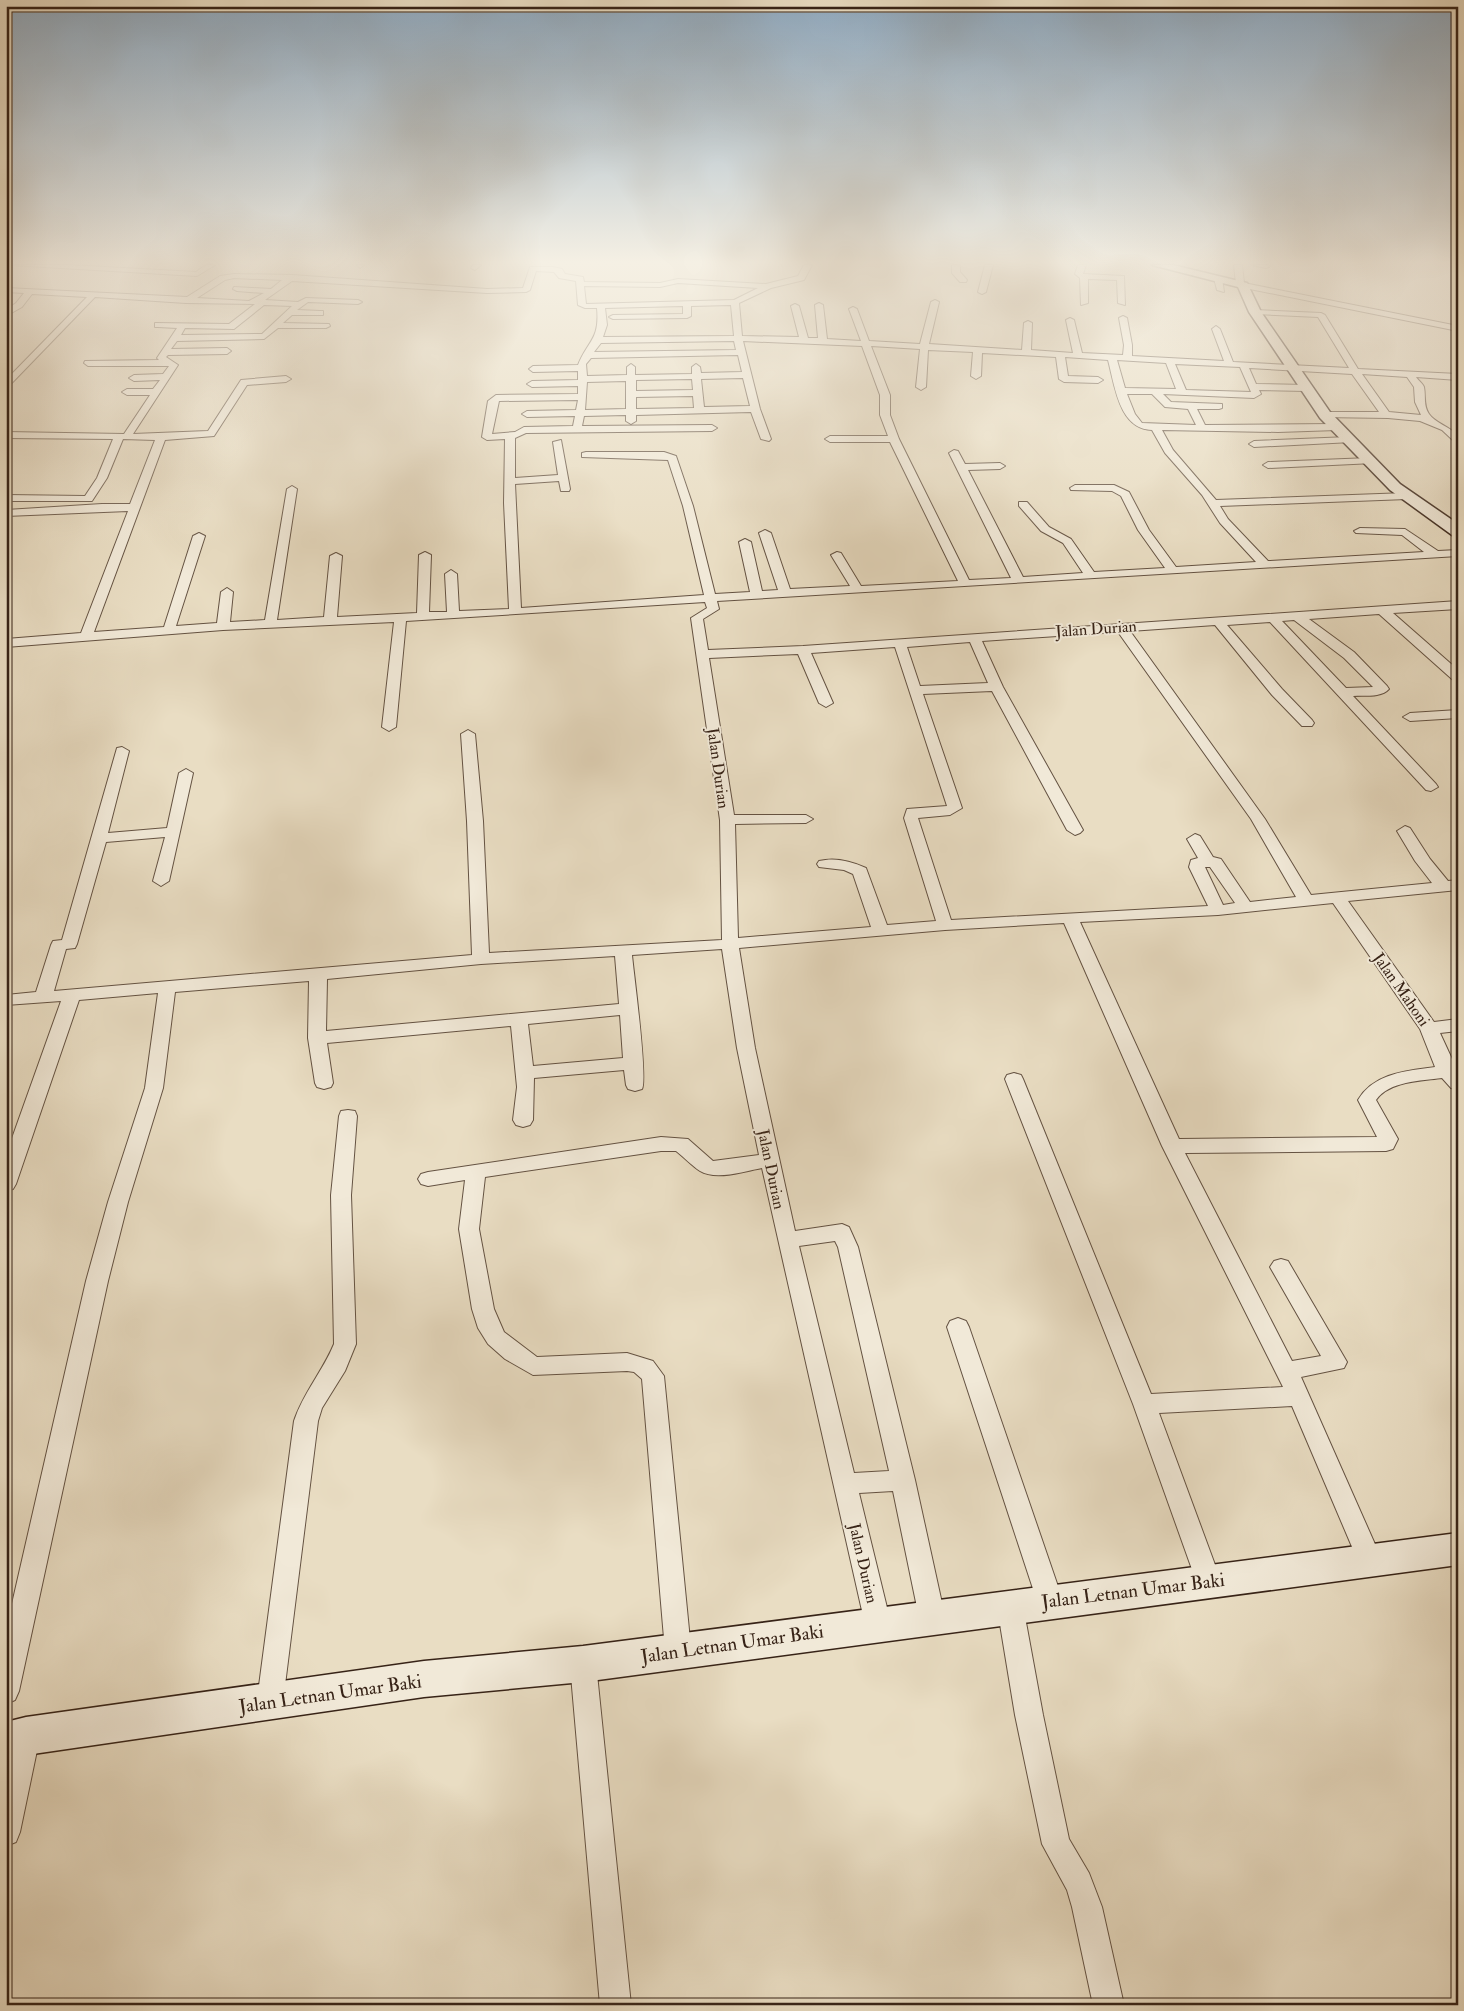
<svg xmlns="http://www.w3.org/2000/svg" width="1464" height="2011" viewBox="0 0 1464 2011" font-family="'IM FELL Double Pica',serif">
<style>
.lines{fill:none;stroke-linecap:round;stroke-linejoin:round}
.street-casing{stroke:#645242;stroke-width:2}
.secondary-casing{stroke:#372317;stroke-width:3}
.street{fill:#f1e9d8;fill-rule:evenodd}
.secondary{fill:#f1e9d8;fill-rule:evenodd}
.labels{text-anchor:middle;stroke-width:4;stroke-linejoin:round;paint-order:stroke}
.street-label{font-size:16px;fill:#372317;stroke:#f1e9d8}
.near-street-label{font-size:19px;fill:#372317;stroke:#f1e9d8}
</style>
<rect width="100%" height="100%" fill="#e9ddc3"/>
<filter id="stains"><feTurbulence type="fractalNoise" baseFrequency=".004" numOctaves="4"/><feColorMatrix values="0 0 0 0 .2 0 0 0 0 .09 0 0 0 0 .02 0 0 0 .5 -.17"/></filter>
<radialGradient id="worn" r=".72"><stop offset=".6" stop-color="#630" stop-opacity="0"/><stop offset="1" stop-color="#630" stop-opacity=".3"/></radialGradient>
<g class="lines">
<!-- street casing -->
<g class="street-casing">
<path id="street" d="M10 265H69L196 272 206 265H215L197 276Z
M357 265H364L360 268Z
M473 265H481L475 270 471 268Z
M804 265H812L804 280 771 288 739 303 742 336 799 337 791 306 795 304 799 306 808 338H818L815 305 819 303 823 305 827 339 861 341 849 309 853 307 857 309 869 341 920 344 931 302 935 300 939 302 929 344 1022 350 1024 323 1028 321 1032 323 1031 350 1073 353 1066 320 1070 318 1074 320 1082 353 1123 355 1124 345 1119 318 1123 316 1127 318 1132 345V356L1224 361 1212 329 1216 326 1220 329 1233 362 1349 368 1318 317 1255 314 1251 312 1255 310 1321 313 1325 315 1358 369 1458 374V380L1416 377C1418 380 1423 384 1424 387 1426 397 1423 405 1429 414 1435 423 1449 426 1458 436V445L1442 430 1420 421 1388 418 1322 417V413L1325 412H1379L1352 374 1249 368 1256 384 1306 385 1311 388 1306 391 1259 390 1261 394 1254 398 1163 394 1171 402 1222 404V408L1219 409H1197L1205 425 1337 424 1342 427 1337 430 1278 432 1162 430 1173 450 1216 500 1407 493 1412 496 1407 499 1220 506 1228 519 1268 561 1424 552 1402 535 1356 533 1354 531 1360 528 1405 529 1438 551 1458 550V556L717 601 719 609 703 619 708 650 803 646 1458 601V609L1393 613 1458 670V681L1453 680 1379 614 1309 619 1354 652 1387 686 1389 689C1381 698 1364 695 1353 696L1436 784 1438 787 1431 791 1426 790 1270 622 1227 625 1282 689 1312 720 1314 723 1312 726H1302L1272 695 1215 625 1130 631 1265 819 1311 895 1432 883 1415 861 1397 831 1405 826 1410 828 1430 859 1448 881 1458 880V890L1348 901 1434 1022 1458 1019V1031L1440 1033 1458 1072V1090L1451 1088 1442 1078C1421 1081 1389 1081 1376 1100L1398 1139 1393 1149 1386 1151 1185 1153 1292 1361 1321 1356 1270 1267 1274 1261 1281 1259 1288 1261 1347 1362 1344 1368 1301 1377 1382 1560 1379 1568 1370 1571 1361 1568 1292 1406 1159 1413 1221 1581 1217 1589 1208 1592 1199 1589 1133 1404 1005 1079 1007 1075 1014 1073 1021 1075 1023 1079 1151 1394 1283 1387 1162 1146 1064 923 945 930 739 948 755 1048 795 1231 842 1224 849 1227 858 1247 915 1480 945 1617 941 1625 932 1629 923 1625 919 1617 893 1491 859 1493 891 1624 887 1632 878 1636 869 1632 865 1624 762 1168C745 1171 716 1181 700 1171 692 1166 684 1157 676 1151H661L485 1177 479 1229 494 1309 504 1332 537 1357 627 1353 653 1361 664 1376 691 1650 687 1659 678 1662 669 1659 665 1650 642 1379 634 1372 627 1371 533 1375 505 1359 488 1344 478 1328 472 1309 459 1229 465 1180 428 1186 421 1184 418 1179 421 1174 428 1172 661 1137 688 1139 713 1161 759 1155 737 1048 722 949 632 955C634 976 648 1079 642 1089L635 1091 628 1089 626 1085 624 1070 534 1078 533 1120 530 1125 523 1127 516 1125 513 1120 517 1087 511 1026 327 1043 333 1083 331 1087 324 1089 317 1087 315 1083 308 1038 309 981 175 992 163 1088 128 1202 108 1281 19 1691 15 1700 6 1704V1630L86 1281 108 1202 145 1088 158 993 79 1000 16 1184 13 1189 6 1191V1155L61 1001 6 1005V995L36 992 51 945 53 941 62 940 117 748 122 747 129 751 108 833 167 828 179 773 186 769 193 773 169 881 161 886 153 881 165 837 106 842 77 944 75 948 66 949 54 991 472 955 467 821 461 734 468 730 475 734 483 821 489 953 722 940 720 820 691 618 707 608 705 602 406 621 396 727 389 731 382 727 394 622 223 630 6 647V639L81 633 128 511 6 516V510L102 504H130L155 440 123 439 107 478 92 501H6V495L85 496 97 478 113 439 6 438V432L124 434 150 395H127L122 392 127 389H153L160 380 134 381 129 378 134 375 163 374 169 366H88L84 363 85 361 159 360 157 358 177 328 158 327H155V323L229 324 255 304 186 303 95 297 6 389V380L87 297 32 294 22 307 6 316V310L16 303 24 293 6 292V288L187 297 220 276 234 274 292 275 487 289 523 288 530 267H553L562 269 565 274 583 277 584 282 660 283 678 279 766 284 798 276ZM536 271 554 272 559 278 576 281 578 305 585 308H597C600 340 588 340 578 365L533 366 529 369 533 372 578 371V380L532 381 527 384 532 387 578 386V394L496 395 488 401 482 437 487 440 505 439 504 503 509 609 459 611 457 574 451 570 445 574 447 612H429L431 555 425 552 419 555 417 613 337 617 342 556 336 553 330 556 324 617 277 620 297 489 292 486 287 489 265 620 230 622 233 592 227 588 221 592 217 623 176 626 205 536 199 533 193 536 164 627 94 632 165 440 214 436 247 385 286 382 291 379 286 376 241 380 208 431 133 434 178 365 166 357 168 355 227 354 231 351 227 348 171 349 177 341 264 339 278 328H326L330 326 329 324 283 323 292 315H323V311H320L297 310 308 302 358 304 362 302 358 300 306 298 298 302 265 300 292 281 487 293 526 292 530 290ZM234 278 282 280 271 289 234 287 233 289 237 291 264 293 249 301 197 298 225 280ZM678 283 758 288 734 300 586 304 584 286 660 287ZM264 305 292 306 262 334 181 335 185 328 234 329ZM731 305 734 336 603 337 607 325 605 308 683 306V314L613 315 609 317 613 319 687 318 691 316V306ZM734 341 736 350 594 352 601 343ZM743 341 862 346 880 395V415L888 436H830L825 439 830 442H890L958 581 861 586 841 553 837 552 831 555 850 586 790 589 771 533 765 530 759 533 778 590 762 591 751 542 745 539 739 542 750 592 715 594 693 506 676 456 664 452H586L582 453V457L668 460 683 506 704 595 521 608 515 484 559 481 561 491H569L570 489 561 440 553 442 558 475 515 478V438L526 433 712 431 717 428 712 425 582 426 584 416 626 415V421L631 424 636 421V415L751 412 761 439 769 441 771 439 760 409ZM871 346 920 349 916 387 921 390 926 387 928 350 973 352 971 376 976 379 981 376 982 353 1056 357 1059 379 1064 382 1098 383 1103 380 1098 377 1068 376 1065 357 1108 360C1115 386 1119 429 1152 430L1165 453 1202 495 1220 523 1256 562 1176 567 1149 530 1129 492 1114 485H1075L1070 488 1071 490 1112 491 1121 496 1138 530 1165 568 1094 572 1071 539 1049 527 1027 502H1019V506L1041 531 1063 543 1083 573 1023 577 968 470 1000 469 1005 466 1000 463 965 464 958 451 954 450 949 453 1011 578 969 580 899 439 890 415V395ZM738 355 742 372 701 373 700 367 696 364 692 367V374L635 375V367L631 364 627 367V375L587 376 586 364 591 358ZM1117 360 1166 363 1176 389 1125 388ZM1175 364 1240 367 1251 392 1186 390ZM1362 374 1407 377 1414 387 1415 402 1421 415 1389 412ZM743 378 750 406 704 407 701 379ZM692 379 693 390 636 391V380ZM626 381V409L585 410 587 382ZM1127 394H1152L1165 407 1188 409 1196 425 1142 423 1135 414ZM693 396 694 408 636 409V397ZM578 400 576 410 527 411 522 414 527 417 575 416 573 426 524 427 515 432 492 434 499 401ZM1294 620 1344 658 1373 687 1346 688 1282 621ZM1118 632 1251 819 1296 897 1250 902 1221 859 1213 857 1200 836 1195 834 1187 839 1198 858 1191 860 1189 867 1208 906 951 920 918 818 950 815 962 808 923 694 992 691 1067 830 1075 835 1080 833 1083 830 1003 687 982 641ZM970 642 988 683 920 686 907 647ZM895 647 947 806 907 809 904 818 936 921 887 925 866 868C851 861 835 857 819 861L817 864 819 867 844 870 853 874 871 927 738 938 735 824 806 823 813 819 806 815H734L709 658 798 654 819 703 826 707 833 703 811 653ZM1205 867H1210L1235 903 1223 905ZM1333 903 1420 1029 1435 1067C1406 1071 1374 1073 1358 1100L1377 1137 1179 1139 1080 922 1218 915ZM615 956 619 1004 326 1031 327 979 481 964ZM620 1015 623 1058 533 1066 528 1024ZM835 1241 838 1247 889 1471 854 1473 799 1246Z
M952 265H960V272L967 280 966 282H960L952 273Z
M985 265H993L986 292 982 294 978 292Z
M1078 265H1086L1083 274 1124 276 1125 305 1118 303 1117 280 1088 279V303L1081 305 1080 278 1075 274Z
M1234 265H1242L1244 283 1458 326V331L1240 287 1236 284Z
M1252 265H1269L1270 266 1266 268Z
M1218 276 1222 278 1224 292 1217 290 1214 278Z
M1349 437 1354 440 1352 442 1254 447 1249 444 1254 441Z
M1370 458 1374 459V463L1268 468 1263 465 1268 462Z
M1458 710V718L1410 721 1403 717 1410 713Z
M348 1110 355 1111 357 1116 351 1195 356 1344 345 1371 322 1408 318 1421 283 1701 280 1710 270 1714 260 1710 257 1701 294 1421C303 1393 323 1371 334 1344L331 1195 339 1116 341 1111Z
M958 1318 966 1321 969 1327 1063 1601 1059 1609 1050 1613 1041 1609 1037 1601 947 1327 950 1321Z
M1010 1594 1019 1598 1023 1606 1043 1715 1069 1839 1089 1873 1102 1907 1124 2005H1093L1072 1907 1067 1890 1042 1844 1015 1715 997 1606 1001 1598Z
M583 1651 592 1655 596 1664 631 2005H600L570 1664 574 1655Z
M26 1723 36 1726 40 1736 20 1832 16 1842 6 1846V1764L16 1726Z"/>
</g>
<!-- secondary casing -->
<g class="secondary-casing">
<path id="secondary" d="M1152 265H1173L1247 283 1261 312 1330 412 1400 484 1458 524V537L1452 535 1390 490 1320 418 1249 312 1238 287Z
M1458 1533V1565L583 1682 424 1697 26 1755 6 1760V1722L26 1717 424 1661 583 1646Z"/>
</g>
<!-- street -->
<use href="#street" class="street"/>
<!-- secondary -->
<use href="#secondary" class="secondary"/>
</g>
<!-- sky -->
<linearGradient id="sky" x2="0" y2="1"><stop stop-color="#90abc2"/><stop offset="0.48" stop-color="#f5f0e4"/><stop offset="1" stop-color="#f5f0e4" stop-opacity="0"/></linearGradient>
<rect width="1464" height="547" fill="url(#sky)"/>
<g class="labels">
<!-- street labels -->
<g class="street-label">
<text transform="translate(1096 628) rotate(-4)" y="6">Jalan Durian</text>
<text transform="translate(719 768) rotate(82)" y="6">Jalan Durian</text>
<text transform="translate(1402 989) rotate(55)" y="6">Jalan Mahoni</text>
<text transform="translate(772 1169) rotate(78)" y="6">Jalan Durian</text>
<text transform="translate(864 1563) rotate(77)" y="6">Jalan Durian</text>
</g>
<!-- near-street labels -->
<g class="near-street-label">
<text transform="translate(1133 1590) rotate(-7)" y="7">Jalan Letnan Umar Baki</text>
<text transform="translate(732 1643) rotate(-8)" y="7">Jalan Letnan Umar Baki</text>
<text transform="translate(330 1693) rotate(-8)" y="7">Jalan Letnan Umar Baki</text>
</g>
</g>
<!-- margin -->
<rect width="1464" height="2011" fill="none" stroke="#e9ddc3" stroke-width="25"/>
<rect x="8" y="8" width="1449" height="1996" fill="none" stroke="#372317" stroke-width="2.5"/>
<rect x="12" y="12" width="1439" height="1986" fill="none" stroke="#372317"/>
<rect width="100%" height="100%" filter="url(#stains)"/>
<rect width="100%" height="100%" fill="url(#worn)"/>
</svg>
